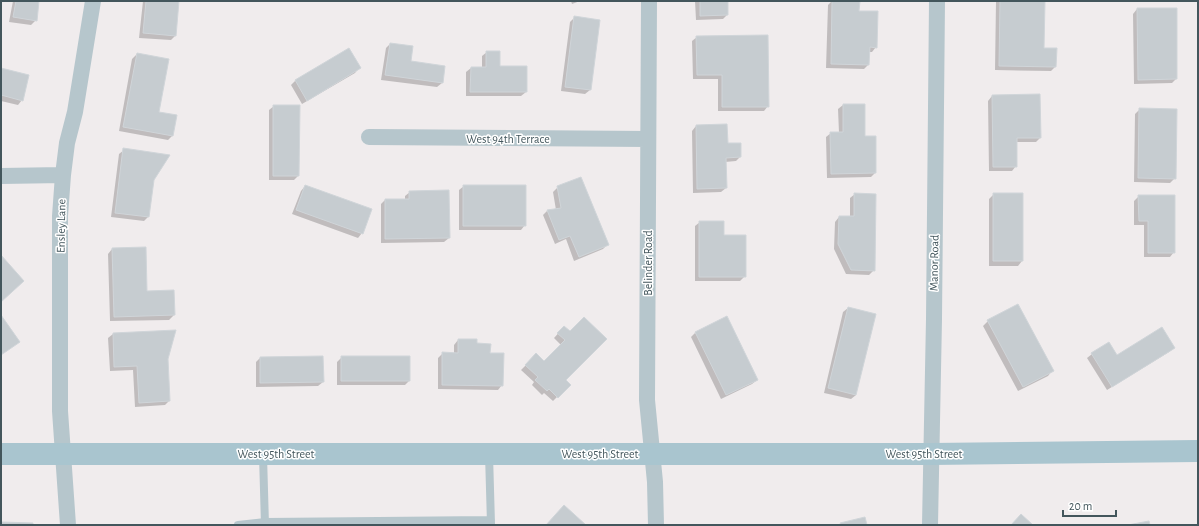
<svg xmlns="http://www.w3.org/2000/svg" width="1199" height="526" viewBox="0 0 1199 526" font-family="'Alegreya Sans',sans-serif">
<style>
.shadow{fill:#0003}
.building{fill:#c6ccd0;stroke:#d0d5d9}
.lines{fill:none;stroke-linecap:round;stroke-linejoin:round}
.service{stroke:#b6c6cc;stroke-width:8}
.minor{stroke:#b6c6cc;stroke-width:16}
.primary{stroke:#a9c5cf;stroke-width:22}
.labels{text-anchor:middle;stroke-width:3;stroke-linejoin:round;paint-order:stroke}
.street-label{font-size:12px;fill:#43565c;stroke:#fff}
</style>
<rect width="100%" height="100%" fill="#f0eced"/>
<!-- shadow -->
<path class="shadow" d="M13 1H38L36 20 31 25 9 22Z
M143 1H178L175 36 171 40 139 38Z
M571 1H580L572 4Z
M695 1H727V15L723 19 696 20Z
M832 1H859L858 12 876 47 872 52H869L868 65 864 69 826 68 828 5Z
M996 1H1044L1043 49 1055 67 1051 71 995 70Z
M1137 9 1176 79 1172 83 1134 84 1133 14Z
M574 18 599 21 590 90 585 94 561 91 570 22Z
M697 37 768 106 764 111H718V79H693L692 41Z
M390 44 410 62 442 83 437 87 381 80 386 48Z
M348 50 359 68 355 73 302 104 291 85 295 81Z
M487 52 499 67 526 92 521 96H466V72L471 68H482V56Z
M137 54 158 113 173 135 168 140 119 131 132 59Z
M1 69 22 100 18 105 1 101Z
M992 96 1040 138 1036 142H1016V166L1012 171H989L988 101Z
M843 105H864V137L875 173 871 177 827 178 826 137 831 133H839L838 109Z
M274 106 298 176 294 180H269V110Z
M1140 109 1175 178 1170 183 1134 182 1135 114Z
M696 126 727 144 740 157 736 161 725 162 726 188 721 192 693 193 692 131Z
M124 150 153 180 148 217 144 221 111 217 119 154Z
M305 186 362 233 358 238 292 214 301 191Z
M464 186 525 225 521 230H459V190Z
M558 187 607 245 603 249 574 261 566 239 555 244 543 215 547 211 556 210 553 192Z
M410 192 449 238 444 242 381 243V204L385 200H405V196Z
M855 194 874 270 869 275 846 274 834 249 835 222 839 217H850V198Z
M994 194H1022V261L1018 266H989V199Z
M1139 196 1174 252 1170 257H1144V225H1134V201Z
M700 222 745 276 740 281H695V226Z
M112 249 147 292 173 291 174 315 169 320 110 321 108 254Z
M848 308 856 395 851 399 824 393 843 312Z
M988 321 1052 371 1048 376 1018 391 983 326Z
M564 327 570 333 565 380 569 385 553 401 544 393 542 395 532 385 534 382 521 370 536 355 544 362 561 345 554 338Z
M175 331 167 359 169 401 165 405 135 407 133 370 110 371 108 338 113 334Z
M695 333 757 380 752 384 721 399 691 337Z
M458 340 476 344 489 354 502 385 498 390 438 389V358L443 353H454V345Z
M1174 348 1169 352 1107 390 1087 358 1092 354 1117 356Z
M342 357 409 381 405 385H337V362Z
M260 358 323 382 318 386 256 387V362Z"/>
<!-- building -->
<path class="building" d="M16 1H39L37 21 13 17Z
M146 1H179L176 36 143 33Z
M700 1H728V15L700 16Z
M832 1H860L859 11H878L877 48 870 47 869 65 831 64Z
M1000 1H1045L1044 48H1057L1056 67 999 66Z
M1137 8H1177V79L1138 80Z
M574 16 600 20 591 90 565 87Z
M768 35 769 107H722V75H697L696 36Z
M390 43 413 46 411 61 445 66 443 83 385 75Z
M349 48 361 68 307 101 295 80Z
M486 51H500V66H527V92H470L471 67H486Z
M137 53 169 59 159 112 177 115 173 136 123 127Z
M1 68 29 75 23 101 1 95Z
M1040 94 1041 138H1017V167H993L992 95Z
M843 104H865V136H876V173L831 174 830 132H843Z
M273 105H300L299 176H273Z
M1139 108 1177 109 1176 179 1138 178Z
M727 124 728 143H741V157L726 158 727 188 697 189 696 125Z
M123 148 170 155 154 180 149 217 115 213Z
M581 177 609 245 579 257 570 236 559 240 547 210 561 208 557 186Z
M305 185 372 209 363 234 296 210Z
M463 185H526V226H463Z
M449 190 450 238 385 239V199H409V191Z
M854 193 876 194 875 271 851 270 838 244 839 216H854Z
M993 193H1023V261H993Z
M1138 195H1175V253H1148V221H1139Z
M699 221H724V235H746V277H699Z
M146 247 147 291 174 290 175 315 114 317 112 248Z
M1 255 24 281 1 302Z
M1018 304 1054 371 1023 387 987 320Z
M848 307 876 314 856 395 828 388Z
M1 315 20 342 1 355Z
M727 316 758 380 726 395 695 332Z
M584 317 607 339 566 380 571 385 558 398 549 389 547 391 535 380 538 377 525 365 536 353 544 361 565 340 557 333 564 326 570 331Z
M1162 327 1175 348 1112 387 1091 353 1109 342 1117 355Z
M176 330 168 359 170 401 139 403 137 366 114 367 113 333Z
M458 339H477V343L491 344 490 353H504L503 386 442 385V352L458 353Z
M323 356 324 382 260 383V357Z
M341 356H410V381H341Z
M564 505 586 525H546Z
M1021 514 1033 525H1011Z
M865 517 867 525H841L840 523Z
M1149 521 1150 525H1128Z
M1 522 33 523V525H1Z"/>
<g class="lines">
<!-- service -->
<path class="service" d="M489 454 491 524
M263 455 265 525
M238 525 265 522 491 520"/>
<!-- minor -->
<path class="minor" d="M649 1 647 400 655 482 656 525
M369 137 648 139
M1 176 63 175
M68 525 60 411V216L63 175 67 143 75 112 93 1
M930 525 934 319 937 1"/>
<!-- primary -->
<path class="primary" d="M1 454H931L1198 451"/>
</g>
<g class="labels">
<!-- street labels -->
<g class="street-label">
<text x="508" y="143">West 94th Terrace</text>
<text transform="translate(61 226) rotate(-89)" y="4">Ensley Lane</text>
<text transform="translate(648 263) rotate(-90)" y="4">Belinder Road</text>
<text transform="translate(934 263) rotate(-89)" y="4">Manor Road</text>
<text x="276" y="458">West 95th Street</text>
<text x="600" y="458">West 95th Street</text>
<text x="924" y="458">West 95th Street</text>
</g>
</g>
<!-- border -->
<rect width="1199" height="526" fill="none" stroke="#43565c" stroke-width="4"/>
<!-- scale -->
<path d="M1063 510v6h53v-6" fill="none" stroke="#43565c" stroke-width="2"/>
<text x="1069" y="510" font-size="12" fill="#43565c" stroke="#ffffff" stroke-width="3" paint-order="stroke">20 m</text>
</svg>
